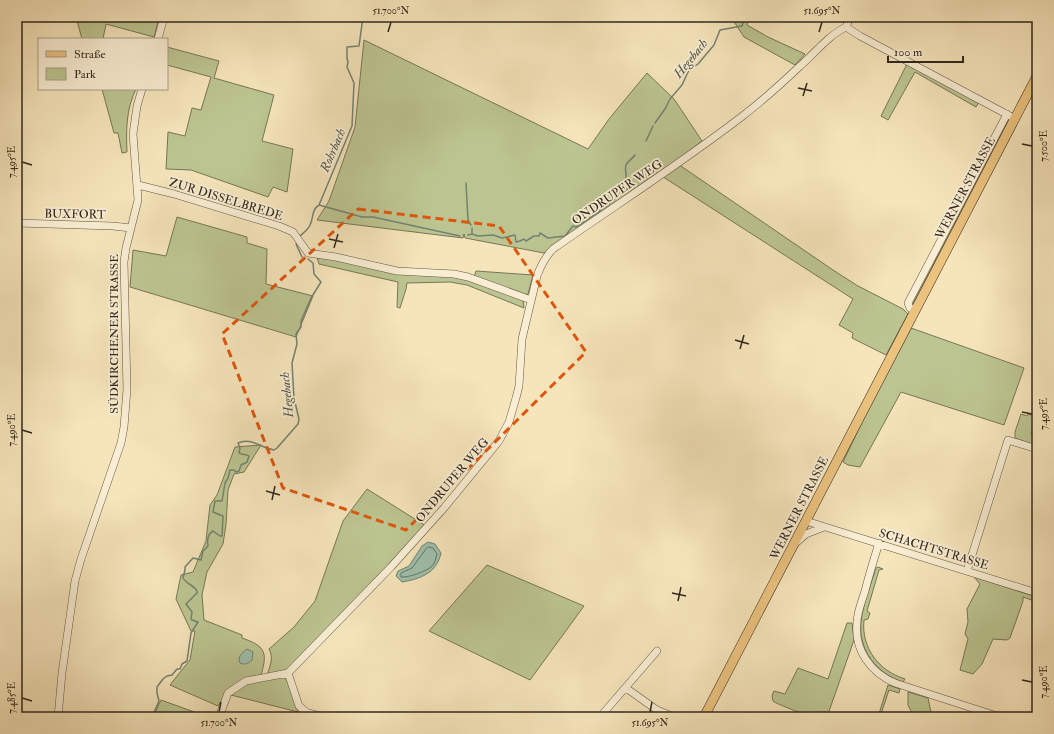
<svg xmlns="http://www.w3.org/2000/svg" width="1054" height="734" viewBox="0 0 1054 734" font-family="'IM FELL Double Pica',serif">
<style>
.green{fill:#bcc591;stroke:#767658}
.water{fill:#9ec0ab;stroke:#728373}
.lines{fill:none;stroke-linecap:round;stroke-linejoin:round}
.shore{stroke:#687464;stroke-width:1}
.stream{stroke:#728373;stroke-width:1.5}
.minor-casing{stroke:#625645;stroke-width:8}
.major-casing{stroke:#31271e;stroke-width:10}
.minor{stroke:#f9eed3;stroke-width:7}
.major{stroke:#ebc27e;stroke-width:9}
.marked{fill:none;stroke:#df560d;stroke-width:3;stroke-dasharray:8 5;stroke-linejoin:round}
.ticks{fill:none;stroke:#31271e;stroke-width:1.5}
.labels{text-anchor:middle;stroke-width:3.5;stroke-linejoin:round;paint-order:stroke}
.street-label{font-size:12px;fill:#31271e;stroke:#f9eed3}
.water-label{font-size:13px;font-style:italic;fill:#525548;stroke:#f9eed3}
.neatline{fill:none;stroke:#31271e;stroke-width:1.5}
.ticks-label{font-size:10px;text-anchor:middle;fill:#31271e}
</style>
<rect width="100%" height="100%" fill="#f6e5bb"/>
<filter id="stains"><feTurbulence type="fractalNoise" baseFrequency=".005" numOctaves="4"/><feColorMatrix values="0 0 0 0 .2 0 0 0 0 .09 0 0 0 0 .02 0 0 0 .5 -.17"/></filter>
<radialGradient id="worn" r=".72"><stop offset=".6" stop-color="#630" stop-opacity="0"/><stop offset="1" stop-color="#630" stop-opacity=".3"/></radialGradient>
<!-- green -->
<path class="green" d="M76 17H158L159 18 154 37 106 24 103 39H82Z
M731 17H749L747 25 768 37 805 54 795 65 744 37Z
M364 40 588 149 609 119 647 73 674 99 702 141 675 162 833 270 858 286 903 309 908 314 886 355 852 338 853 333 839 325 853 299 657 173 544 253 465 238 464 234 463 238 317 220 329 201 355 127Z
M167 47 219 61 214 78 274 95 262 141 293 149 287 192 273 187 268 197 191 170 166 169 168 132 185 136 192 108 201 110 211 77 167 65Z
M907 64 979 102 976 107 915 72 888 120 881 116Z
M102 89H136C126 109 126 131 127 152L122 153 118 133H114Z
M1006 118 1008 121 912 306 911 302Z
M177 217 247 237V243L267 249 266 284 313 296 296 337 130 287 133 250 166 256Z
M317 257 467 279 523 300 524 308 467 285 450 282 407 283 406 289 400 308 397 307 398 282 319 264Z
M476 271 533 275 528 294 523 296 474 277Z
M911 328 1024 368 1004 425 901 392 860 467 848 465 843 462 865 416Z
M1021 414 1027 416 1028 414 1037 417 1031 434 1037 436V446L1015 438V432Z
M261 445 244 472 234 474 228 490 226 525 223 544 207 572 202 595 204 620 242 635V638C265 646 268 652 261 675L247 678 229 688 218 706 170 685 181 671 190 660 195 631H191L176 599 181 575 193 572 206 541 210 505 217 495 235 447Z
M367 489 426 526 287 671 267 675C270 666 274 658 269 649L294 627 315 601 343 521Z
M487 565 584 606 530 680 429 631Z
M878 567 883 569 879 570 867 611 870 613 868 619 864 620C861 648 879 671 905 679L903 682C877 674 858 650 861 622 863 603 871 585 876 568Z
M974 577 1037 597V602L1023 597V601L1010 638 1007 640 993 639 982 664 973 674 960 670 968 639 965 634 968 622 967 609 980 584Z
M847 623H852L854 640 827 717 824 712C822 713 819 716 816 717 813 718 776 704 773 701L772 696 774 691 785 694 798 668 828 679Z
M282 677 288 680 298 712 231 695 248 683Z
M888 685 900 689 899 693 889 690 880 717H878Z
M908 692 928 698 932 717H914L908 705Z
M161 700 208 717H153Z"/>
<!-- water -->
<path class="water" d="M428 542 435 544 441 553C437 573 420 579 402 582L396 576 398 571 409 566 422 546Z
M247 649 253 652 252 660C248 664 245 665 240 663 237 657 242 653 247 649Z"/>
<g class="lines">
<!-- shore -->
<path class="shore" d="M429 547 433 548 437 554C436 558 435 563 432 566 427 571 408 578 401 577V573L412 568 426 549Z"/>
<!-- stream -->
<path class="stream" d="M655 123 665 109 670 99 682 85 689 70 698 64 714 45 720 30 742 26 745 17
M646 141 653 126
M466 183 468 220 471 225
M319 205 352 126 354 83 347 67 348 62 347 58V47L359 46 363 17
M472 234V228
M468 235 472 234 478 236 493 235 502 238 515 235 516 242 520 241 524 239 526 241 534 236H539L540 233 548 238 565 236C568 233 570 229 573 226L576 227C588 219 625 196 627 184L625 181C628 175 624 170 626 165 628 161 633 158 635 155
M299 237C302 234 308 230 310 225 314 218 311 210 319 205L362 217H373L460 236
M296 244 302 257
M152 717 159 701 157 693V687L163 679 167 676 172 675 177 669H180L182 664 187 661 191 633 198 622 192 620 191 619 192 612 186 604 197 593V591C194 585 186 584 183 578L185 570V567L193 558 201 560 203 551 208 546C207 540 208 534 213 531L220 536H222L223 516 213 512 215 501H222L225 483 228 478 230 470H234L236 472 239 471 241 465 247 462 249 456C246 454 242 455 239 453L240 448 238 443C251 437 261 448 274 450L277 448 298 424 299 419 294 398 292 363 297 344 296 334 301 327V321L311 298 321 282 314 274 313 263 308 259"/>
<!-- minor casing -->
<g class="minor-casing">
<path id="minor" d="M846 27 860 36 1010 116
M158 39 164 17
M138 185 174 194 279 226 293 232 308 253 336 257 397 271 454 274 468 277 531 300
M17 223 113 226 131 228
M915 311 910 308 908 303 1007 114
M806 521 1037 593
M797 542 806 534 824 527
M879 543C874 559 869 575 865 591 862 601 857 612 857 623 854 650 871 673 895 683L1000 717
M967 571 1008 440 1037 449
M288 673 299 706 306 712 324 717
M626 688 657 710 674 717
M58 717 62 673 75 581 81 559 121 443 124 427 127 389 124 262 126 248 138 200 133 134 137 106 142 89
M219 717 228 693 246 681 288 673 391 567 444 508 499 441 509 422 516 398 519 386 522 339 537 276C541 265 545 257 553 249 616 205 680 164 740 118 761 102 781 84 800 66 815 53 829 35 846 27L850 17
M600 717 657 651"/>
</g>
<!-- major casing -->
<g class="major-casing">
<path id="major" d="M704 717 1037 76"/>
</g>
<!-- minor -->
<use href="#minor" class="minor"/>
<!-- major -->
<use href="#major" class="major"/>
</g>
<!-- marked area -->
<path class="marked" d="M358 209 499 226 586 352 406 530 283 488 222 334Z"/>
<!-- ticks -->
<path class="ticks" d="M388 32 391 22M819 32 822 22M798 88 812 91M803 96 807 83M1022 144 1032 146M22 162 32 165M329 239 343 242M334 248 338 234M735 340 749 344M740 349 744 335M1022 412 1032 414M22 430 32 433M266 491 280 495M272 500 275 486M672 593 686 596M678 601 681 587M1022 680 1032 682M22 698 32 701M219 712 221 702M650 712 652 702"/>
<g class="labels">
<!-- street labels -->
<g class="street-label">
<text transform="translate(965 188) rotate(-62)" y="4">WERNER STRASSE</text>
<text transform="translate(617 192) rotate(-34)" y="4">ONDRUPER WEG</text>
<text transform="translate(226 199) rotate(17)" y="4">ZUR DISSELBREDE</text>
<text transform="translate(75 214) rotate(1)" y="4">BUXFORT</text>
<text transform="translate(114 334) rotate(-90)" y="4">SÜDKIRCHENER STRASSE</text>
<text transform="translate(452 480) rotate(-50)" y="4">ONDRUPER WEG</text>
<text transform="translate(799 508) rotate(-63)" y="4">WERNER STRASSE</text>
<text transform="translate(934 549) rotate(17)" y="4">SCHACHTSTRASSE</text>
</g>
<!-- water labels -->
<g class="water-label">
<text transform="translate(690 58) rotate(-51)" y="5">Hegebach</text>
<text transform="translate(332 150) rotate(-67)" y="5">Rohrbach</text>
<text transform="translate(286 395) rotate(-96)" y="5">Hegebach</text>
</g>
</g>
<!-- margin -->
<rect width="1054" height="734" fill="none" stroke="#f6e5bb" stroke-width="44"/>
<!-- legend -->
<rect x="38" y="38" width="130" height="52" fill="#f9eed3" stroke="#a99e8b"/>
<rect x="46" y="51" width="20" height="6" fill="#ebc27e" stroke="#a99e8b"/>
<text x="74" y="58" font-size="12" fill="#31271e">Straße</text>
<rect x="46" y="68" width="20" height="12" fill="#bcc591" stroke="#a99e8b"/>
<text x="74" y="78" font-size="12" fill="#31271e">Park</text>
<!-- scale -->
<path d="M888 56v6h75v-6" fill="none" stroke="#31271e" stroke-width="2"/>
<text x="894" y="56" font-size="12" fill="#31271e" stroke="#f9eed3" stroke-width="3" paint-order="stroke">100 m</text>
<rect x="22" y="22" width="1010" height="690" class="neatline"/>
<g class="ticks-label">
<text x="391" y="14">51.700°N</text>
<text x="822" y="14">51.695°N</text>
<text transform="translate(1043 146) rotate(-90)" y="4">7.500°E</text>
<text transform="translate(11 162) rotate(-90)" y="4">7.495°E</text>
<text transform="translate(1043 414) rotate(-90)" y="4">7.495°E</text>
<text transform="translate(11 430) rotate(-90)" y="4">7.490°E</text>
<text transform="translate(1043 682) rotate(-90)" y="4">7.490°E</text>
<text transform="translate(11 698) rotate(-90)" y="4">7.485°E</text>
<text x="219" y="726">51.700°N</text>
<text x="650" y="726">51.695°N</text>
</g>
<rect width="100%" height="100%" filter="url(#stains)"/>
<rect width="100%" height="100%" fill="url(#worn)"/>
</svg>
